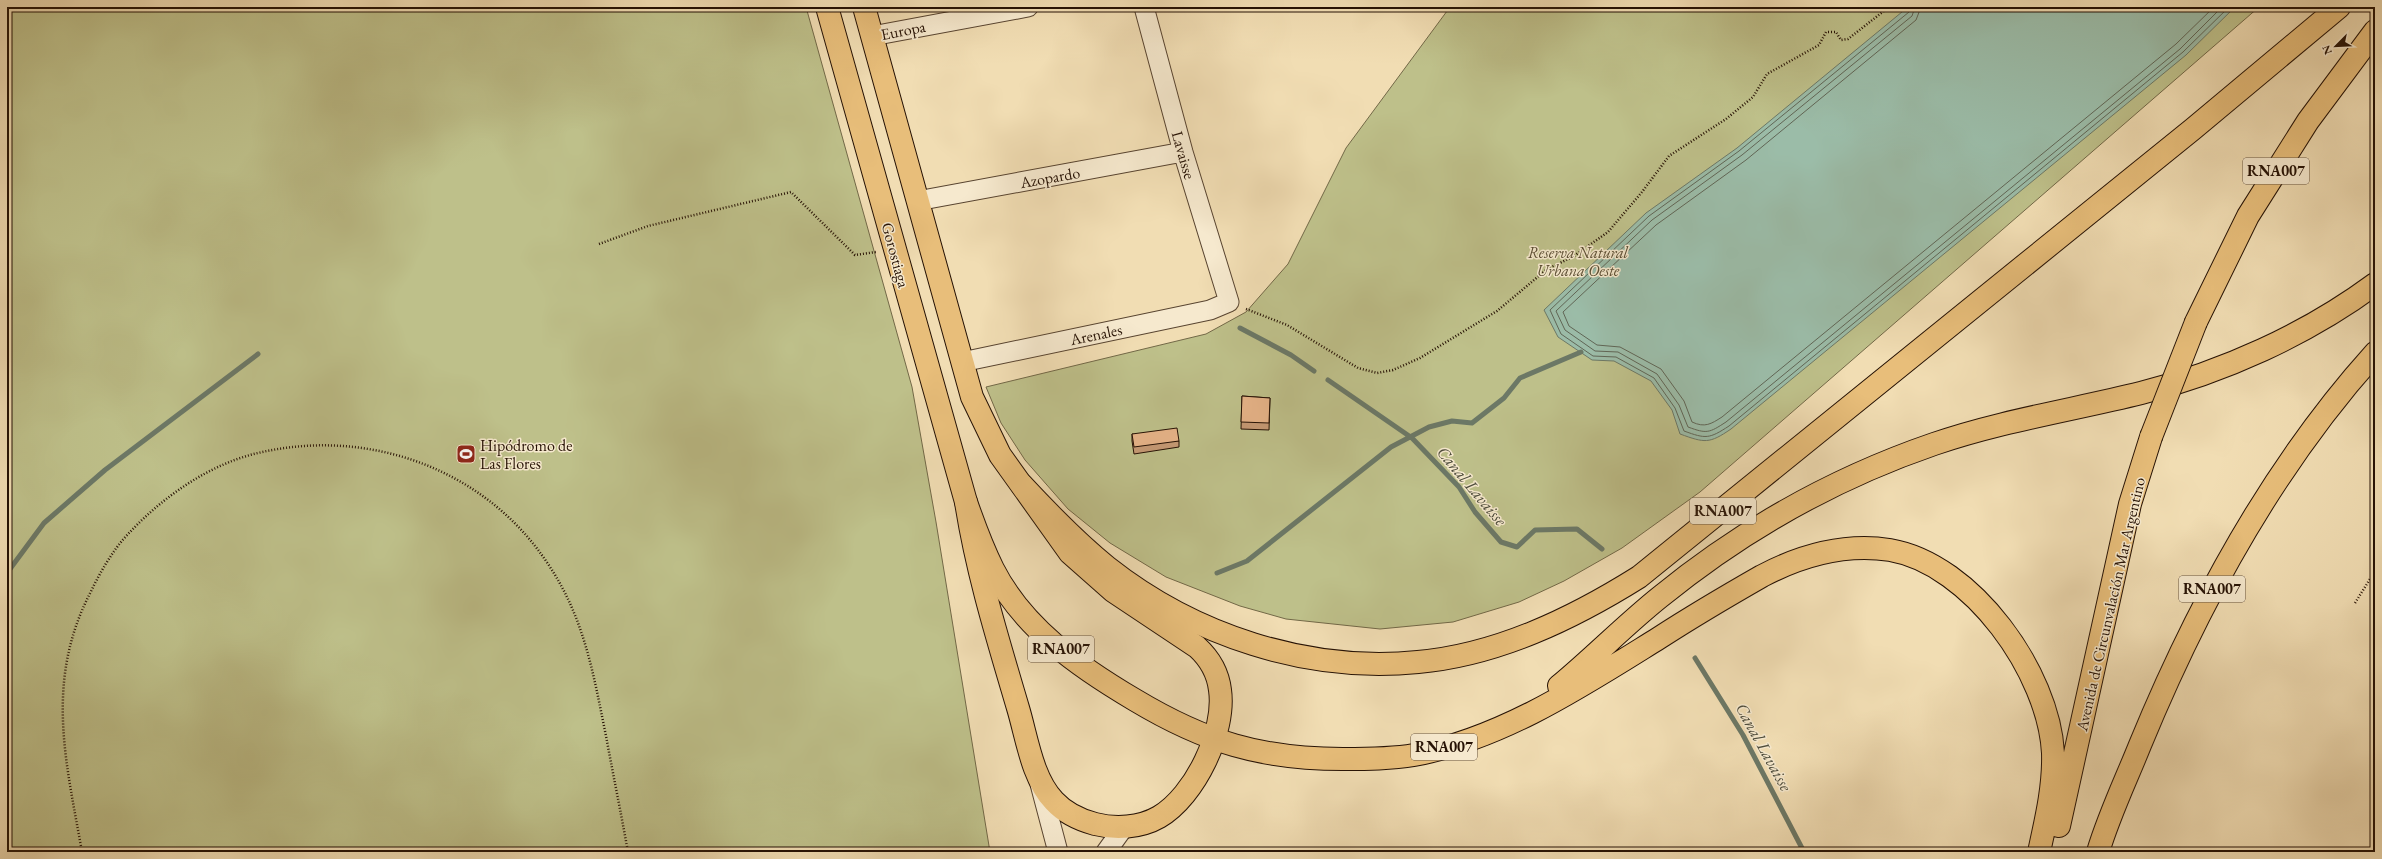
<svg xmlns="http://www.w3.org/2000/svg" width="2382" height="859" viewBox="0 0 2382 859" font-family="'EB Garamond',serif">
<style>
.green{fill:#bec08a;stroke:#726847}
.water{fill:#9bbca8;stroke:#6c7866}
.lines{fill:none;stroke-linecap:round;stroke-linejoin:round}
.shore{stroke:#606656;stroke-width:1}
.stream{stroke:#6c7866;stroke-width:5}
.street-casing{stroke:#584430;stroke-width:21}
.primary-casing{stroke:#251104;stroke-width:24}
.highway-casing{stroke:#251104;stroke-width:24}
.path{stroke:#251104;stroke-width:2.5;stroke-dasharray:1 2;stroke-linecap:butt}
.street{stroke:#f6e9ce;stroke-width:19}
.primary{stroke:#e8be7a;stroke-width:22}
.highway{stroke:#e8be7a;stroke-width:22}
.highway-bridge-casing{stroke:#251104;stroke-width:24;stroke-linecap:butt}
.highway-bridge{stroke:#e8be7a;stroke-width:22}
.wall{fill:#c69a75;stroke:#251104}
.building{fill:#e6b388;stroke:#251104}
.labels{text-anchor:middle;stroke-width:3;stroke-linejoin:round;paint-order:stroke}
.shield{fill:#f6e9ce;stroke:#645241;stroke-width:1}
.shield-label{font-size:15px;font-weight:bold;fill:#251104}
.street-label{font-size:16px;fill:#251104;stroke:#f6e9ce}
.park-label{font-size:16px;font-style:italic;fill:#5b4e33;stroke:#f6e9ce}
.poi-label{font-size:16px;fill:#251104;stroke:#f6e9ce;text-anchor:start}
.water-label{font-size:17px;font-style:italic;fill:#4e4d3d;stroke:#f6e9ce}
</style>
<rect width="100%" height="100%" fill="#f1ddb3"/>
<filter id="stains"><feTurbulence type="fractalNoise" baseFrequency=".005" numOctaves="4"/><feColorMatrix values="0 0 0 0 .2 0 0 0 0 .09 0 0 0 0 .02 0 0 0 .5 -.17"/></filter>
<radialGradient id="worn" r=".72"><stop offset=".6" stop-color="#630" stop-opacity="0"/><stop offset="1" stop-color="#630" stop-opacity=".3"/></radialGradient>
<!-- green -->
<path class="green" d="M22 7H806L912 387 936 522 990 852H7V11Z
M1450 7H2259L1700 492 1622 548 1564 581 1519 602 1453 622 1380 629 1286 619 1240 606 1166 577 1110 543 1068 509 1025 460 1001 423 986 387 1206 334 1246 312 1288 264 1346 148Z"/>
<!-- water -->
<path class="water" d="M1908 7H2235L2186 55 1731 429C1709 444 1705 443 1680 434L1672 410 1651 381 1614 361 1592 360 1558 337 1544 310 1646 213 1737 148Z"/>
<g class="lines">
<!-- shore -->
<path class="shore" d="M1910 7 1909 12 1739 151 1649 216 1550 310 1561 334 1593 356 1616 357 1654 378 1675 408 1684 431C1706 439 1709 439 1729 426L2183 52 2229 7
M1915 7 1912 16 1742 155 1652 220 1556 311 1565 330 1595 351 1618 352 1657 374 1679 405 1688 427C1707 434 1709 433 1726 422L2180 49 2222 7
M1921 7 1916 20 1746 160 1656 225 1563 312 1569 326 1597 345 1620 347 1661 369 1684 401 1692 422C1705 428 1711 424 1722 417L2176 44 2214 7"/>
<!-- stream -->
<path class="stream" d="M1240 328 1291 355 1314 371
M1328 380 1412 438 1459 487 1475 512 1501 542 1517 547 1535 530 1577 529 1602 549
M7 573 44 523 105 470 258 354
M1217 573 1247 561 1391 447 1429 427 1452 421 1472 423 1504 398 1520 378 1581 352
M1695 658 1743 735 1804 852"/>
<!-- street casing -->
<g class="street-casing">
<path id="street" d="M872 36 1028 7
M917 201 1183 152
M962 362 1210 310 1229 302 1183 152 1144 7
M1040 784 1058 852
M1106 852 1124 827"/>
</g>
<!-- primary casing -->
<g class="primary-casing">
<path id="primary" d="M827 7 966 502C977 573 998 640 1018 708 1027 738 1032 778 1054 801 1065 813 1080 820 1095 824 1115 829 1140 828 1159 817 1195 796 1226 731 1220 690 1218 673 1209 658 1197 647L1113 591 1070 553 1000 455 972 397 864 7"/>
</g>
<!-- highway casing -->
<g class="highway-casing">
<path id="highway" d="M2196 322 2248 216 2308 121 2375 31
M1022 485C1049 514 1076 542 1107 567 1193 635 1307 673 1418 662 1497 655 1572 619 1639 577L2193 129 2339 7
M966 502C974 525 982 547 993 569 1023 628 1079 667 1135 700 1205 742 1261 759 1343 759 1367 759 1391 759 1414 755 1502 739 1585 684 1659 638 1693 616 1727 596 1762 576 1802 555 1844 543 1890 550 1972 564 2049 673 2053 753 2054 787 2046 820 2039 852
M1559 686C1594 657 1625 625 1660 597 1741 531 1835 478 1934 444 2001 421 2072 410 2141 393 2223 372 2306 335 2375 284
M2059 826 2130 504 2151 437
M2098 852C2109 815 2126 780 2140 745 2198 604 2272 467 2375 353"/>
</g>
<!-- path -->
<path class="path" d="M599 244 648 226 791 192 855 255 876 252
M1246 309 1287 325 1358 368 1377 373 1393 370 1420 358 1497 311 1546 270 1574 256 1608 232 1642 192 1669 156 1726 119 1753 97 1767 74 1819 45 1826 32H1836L1841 40 1848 39 1889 7
M2355 603 2375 571
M82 852C67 767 47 691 83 608 95 582 110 552 130 532 164 496 210 464 258 453 367 427 483 468 546 561 584 616 593 672 606 736 613 774 621 813 628 852"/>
<!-- street -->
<use href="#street" class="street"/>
<!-- primary -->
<use href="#primary" class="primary"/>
<!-- highway -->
<use href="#highway" class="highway"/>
<!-- highway-bridge casing -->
<g class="highway-bridge-casing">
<path id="highway-bridge" d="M2151 437 2196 322"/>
</g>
<!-- highway-bridge -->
<use href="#highway-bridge" class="highway-bridge"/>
</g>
<!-- wall -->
<path class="wall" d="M1242 396 1270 398 1269 430 1241 429Z
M1132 434 1179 441V447L1134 454 1132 441Z"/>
<!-- building -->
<path class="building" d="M1242 396 1270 398 1269 423 1241 422Z
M1177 428 1179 441 1134 447 1132 434Z"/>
<!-- icons -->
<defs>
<g id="stadium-square" transform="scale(1)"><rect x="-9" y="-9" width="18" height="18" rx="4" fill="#8f2418" stroke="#f6e9ce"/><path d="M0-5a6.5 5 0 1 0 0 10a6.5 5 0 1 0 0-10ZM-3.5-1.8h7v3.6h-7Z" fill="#fff"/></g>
</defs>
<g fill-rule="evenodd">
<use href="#stadium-square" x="466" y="454"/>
</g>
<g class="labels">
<!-- shield labels -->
<g class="shield">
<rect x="2243" y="158" width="66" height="26" rx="3"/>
<rect x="1690" y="498" width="66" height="26" rx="3"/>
<rect x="2179" y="576" width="66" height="26" rx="3"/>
<rect x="1028" y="636" width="66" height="26" rx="3"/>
<rect x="1411" y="734" width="66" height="26" rx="3"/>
</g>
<g class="shield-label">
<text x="2276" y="176">RNA007</text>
<text x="1723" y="516">RNA007</text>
<text x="2212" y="594">RNA007</text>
<text x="1061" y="654">RNA007</text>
<text x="1444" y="752">RNA007</text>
</g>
<!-- street labels -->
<g class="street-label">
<text transform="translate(903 30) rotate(-11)" y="6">Europa</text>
<text transform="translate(1184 155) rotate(74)" y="6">Lavaisse</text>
<text transform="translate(1050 177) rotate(-10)" y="6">Azopardo</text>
<text transform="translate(896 255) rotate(75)" y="6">Gorostiaga</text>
<text transform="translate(1096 334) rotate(-12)" y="6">Arenales</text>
<text transform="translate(2110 604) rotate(-77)" y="6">Avenida de Circunvalación Mar Argentino</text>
</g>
<!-- park labels -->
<g class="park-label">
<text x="1578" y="258">Reserva Natural<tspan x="1578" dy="18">Urbana Oeste</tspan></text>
</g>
<!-- poi labels -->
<g class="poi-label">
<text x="480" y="451">Hipódromo de<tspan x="480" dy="18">Las Flores</tspan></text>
</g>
<!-- water labels -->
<g class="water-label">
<text transform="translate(1472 486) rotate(50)" y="6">Canal Lavaisse</text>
<text transform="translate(1764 747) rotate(61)" y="6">Canal Lavaisse</text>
</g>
</g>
<!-- margin -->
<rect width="2382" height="859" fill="none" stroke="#f1ddb3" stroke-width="24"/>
<rect x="8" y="8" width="2366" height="843" fill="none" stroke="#251104" stroke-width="2"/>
<rect x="12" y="12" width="2358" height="835" fill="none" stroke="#251104"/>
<!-- north arrow -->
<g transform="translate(2336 46) rotate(246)" stroke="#f6e9ce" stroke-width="3" paint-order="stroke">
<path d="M0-3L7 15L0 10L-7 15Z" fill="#251104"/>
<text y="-6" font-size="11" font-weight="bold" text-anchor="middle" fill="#251104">N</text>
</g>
<rect width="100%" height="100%" filter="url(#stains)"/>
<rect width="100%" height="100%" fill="url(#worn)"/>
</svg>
